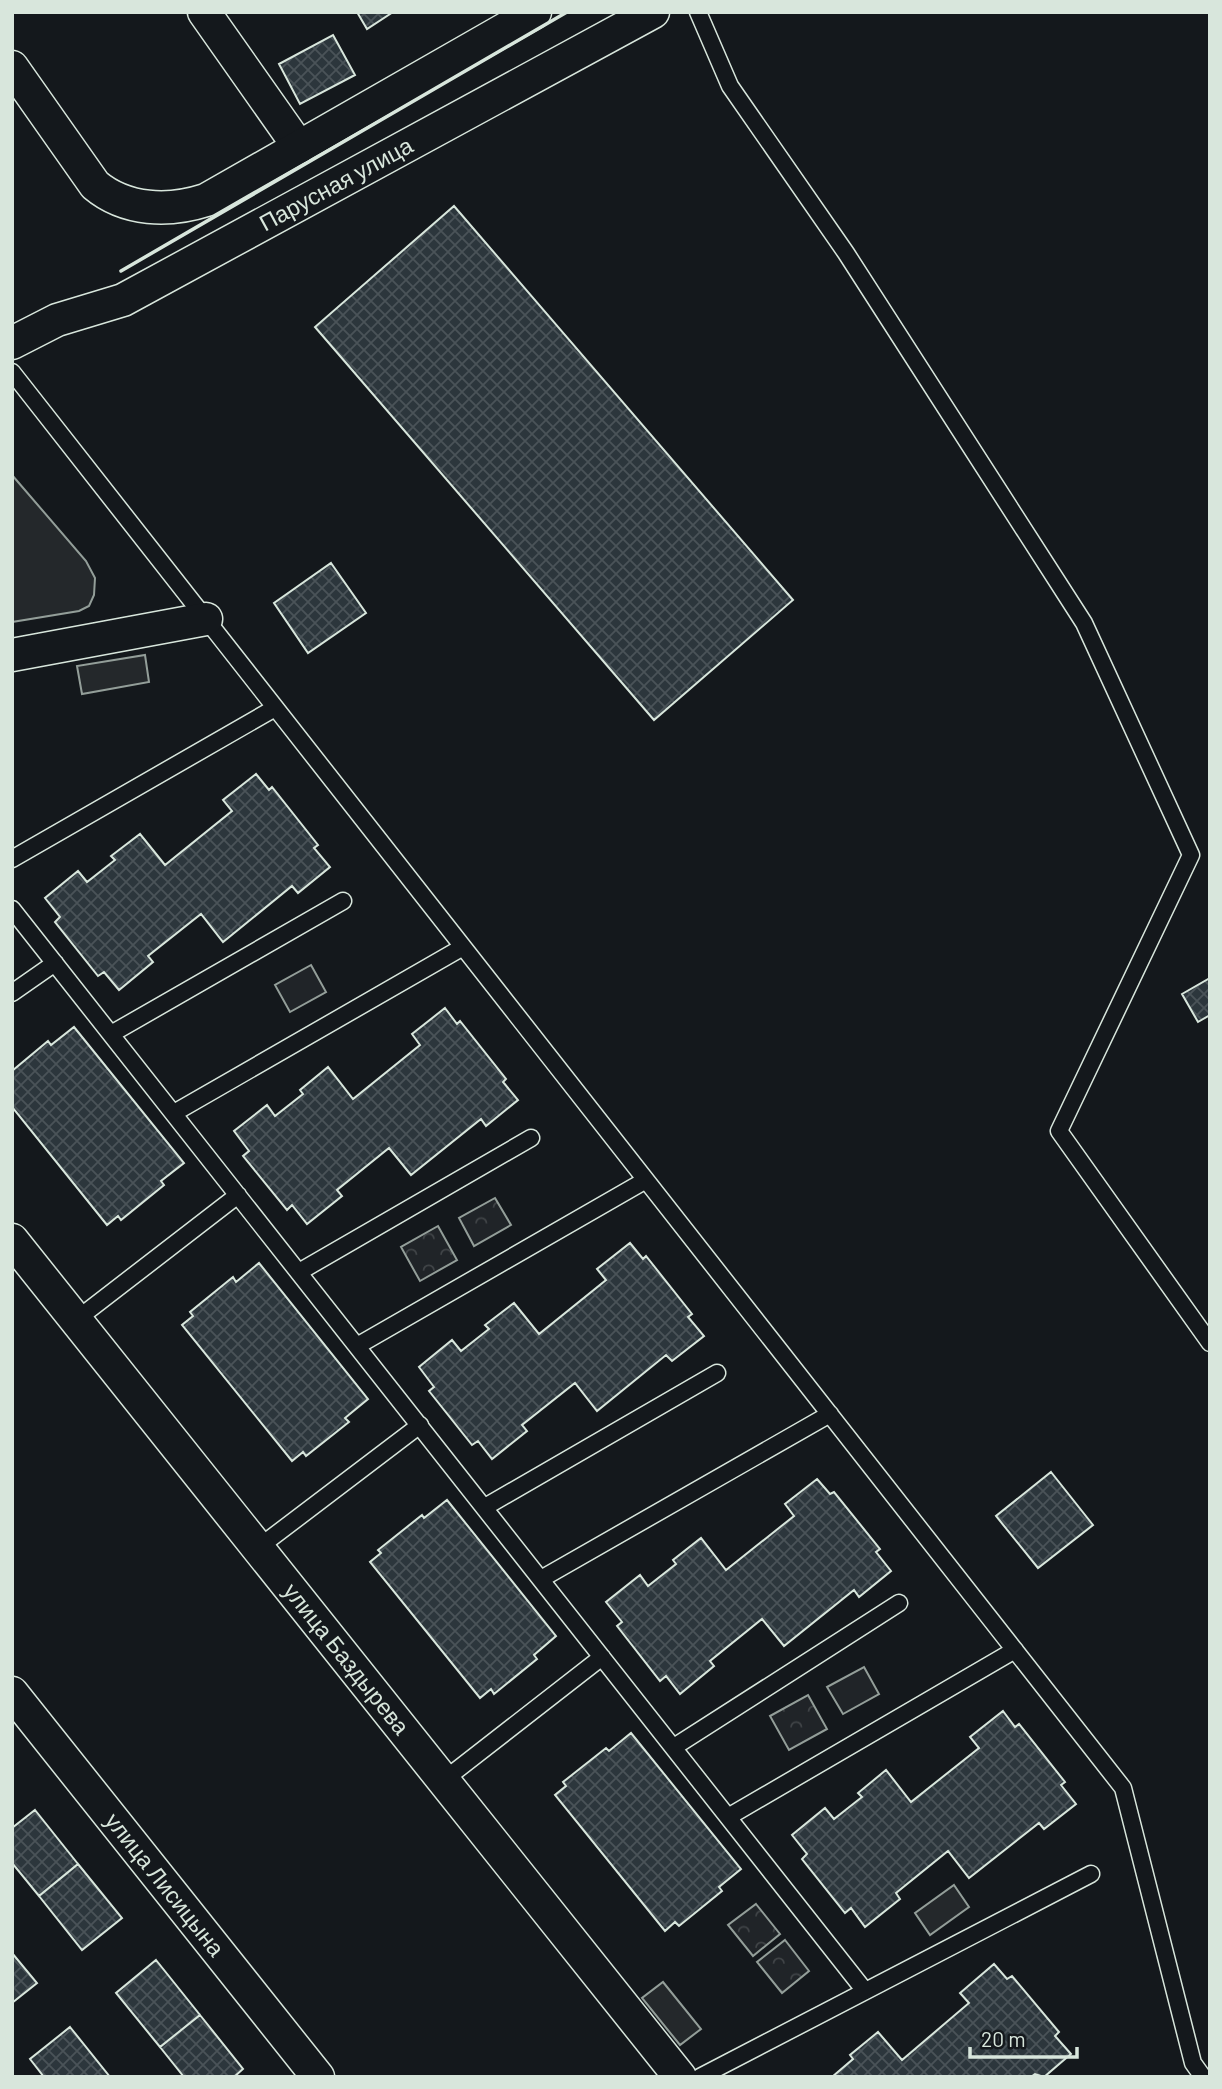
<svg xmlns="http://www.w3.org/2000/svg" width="1222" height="2089" viewBox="0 0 1222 2089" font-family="Barlow,sans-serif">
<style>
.park{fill:url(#park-crowns);stroke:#939e99;stroke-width:2}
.pitch{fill:#202428;stroke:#939e99;stroke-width:2}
.parking{fill:#24282b;stroke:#939e99;stroke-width:2}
.building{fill:url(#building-cross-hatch);stroke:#d8e6dc;stroke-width:2}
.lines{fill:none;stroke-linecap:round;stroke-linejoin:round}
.lane-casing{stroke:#d8e6dc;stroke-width:19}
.street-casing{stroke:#d8e6dc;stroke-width:35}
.lane{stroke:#14181c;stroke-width:16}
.street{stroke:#14181c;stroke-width:32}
.wall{stroke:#d8e6dc;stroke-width:3.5}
.labels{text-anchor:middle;stroke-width:5;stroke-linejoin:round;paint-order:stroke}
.street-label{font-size:23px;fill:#d8e6dc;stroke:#14181c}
</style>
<defs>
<pattern id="park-crowns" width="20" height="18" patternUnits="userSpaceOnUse" patternTransform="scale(1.75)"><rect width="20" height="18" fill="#202428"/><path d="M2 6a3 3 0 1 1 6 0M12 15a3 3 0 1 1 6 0" fill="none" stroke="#404447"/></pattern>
<pattern id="building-cross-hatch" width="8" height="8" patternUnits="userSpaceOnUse" patternTransform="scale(1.75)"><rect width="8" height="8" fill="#2c363c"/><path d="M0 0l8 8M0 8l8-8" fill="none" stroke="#4a5358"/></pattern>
</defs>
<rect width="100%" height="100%" fill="#14181c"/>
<!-- park -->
<path class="park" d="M495 1198 511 1225 474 1246 459 1218Z
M438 1226 457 1260 420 1281 401 1247Z
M808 1695 827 1729 789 1750 770 1716Z
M756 1904 780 1934 753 1956 728 1925Z
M785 1940 809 1971 782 1993 757 1962Z"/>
<!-- pitch -->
<path class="pitch" d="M311 965 326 992 290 1012 275 985Z
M864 1667 879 1694 843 1714 827 1687Z"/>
<!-- parking -->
<path class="parking" d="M12 475 86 561 95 578 94 595 89 606 79 611 12 622Z
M145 655 149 682 82 694 77 666Z
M954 1885 969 1907 930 1935 915 1913Z
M663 1982 701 2029 680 2045 642 1998Z"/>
<!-- building -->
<path class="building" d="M357 12H393L367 29Z
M333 35 355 75 300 104 279 64Z
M454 206 793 600 654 720 315 327Z
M331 563 366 613 308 653 274 603Z
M256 774 269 790 272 787 318 845 314 848 330 867 298 893 292 886 223 942 201 914 148 956 153 962 119 990 104 972 98 976 55 922 60 917 45 898 78 871 87 882 115 860 111 856 140 834 165 865 232 811 223 800Z
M1210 978V1015L1198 1022 1182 994Z
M445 1008 457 1024 460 1021 506 1079 503 1082 518 1100 486 1126 481 1119 411 1175 389 1148 337 1190 342 1196 307 1224 292 1205 287 1210 243 1156 249 1151 234 1131 267 1105 275 1116 303 1094 300 1090 328 1067 353 1099 420 1045 412 1034Z
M74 1027 184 1163 161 1181 164 1185 121 1220 118 1216 107 1225 12 1107V1071L48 1041 51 1045Z
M630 1243 643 1259 646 1256 692 1314 688 1317 704 1336 672 1361 666 1355 597 1411 575 1383 522 1425 527 1431 492 1459 478 1441 472 1445 429 1391 434 1387 419 1367 452 1340 461 1351 489 1329 485 1325 514 1303 539 1334 606 1280 597 1269Z
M259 1263 368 1399 345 1418 349 1422 306 1456 303 1452 292 1461 182 1325 193 1316 190 1312 233 1277 236 1282Z
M1051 1472 1093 1525 1038 1568 996 1516Z
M817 1479 830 1494 834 1492 880 1549 876 1552 891 1571 859 1597 854 1590 784 1646 762 1619 710 1661 714 1666 680 1694 666 1676 660 1681 617 1626 622 1622 606 1602 640 1575 648 1586 676 1564 673 1560 701 1538 726 1570 794 1516 785 1504Z
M447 1500 556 1636 534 1655 537 1659 494 1694 491 1689 480 1698 370 1562 381 1553 378 1550 422 1515 424 1518Z
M1003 1711 1015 1727 1019 1724 1065 1782 1061 1785 1076 1804 1044 1829 1039 1823 969 1878 948 1851 896 1893 900 1899 865 1927 851 1908 845 1913 802 1859 807 1854 792 1835 825 1808 834 1819 862 1797 858 1793 886 1770 911 1802 979 1748 970 1737Z
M631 1733 741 1869 719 1887 722 1891 679 1926 675 1922 665 1931 555 1795 566 1786 563 1782 606 1748 609 1751Z
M35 1810 78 1864 39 1896 12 1863V1828Z
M78 1864 122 1918 82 1950 39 1896Z
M12 1953 37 1983 12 2003Z
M156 1960 200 2015 160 2047 116 1993Z
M994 1964 1007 1979 1012 1976 1059 2032 1055 2036 1071 2054 1044 2077 1035 2074 1031 2077H832L853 2059 850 2055 878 2032 902 2060 969 2003 960 1993Z
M200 2015 243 2069 234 2077H184L160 2047Z
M70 2027 110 2077H44L30 2059Z"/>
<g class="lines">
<!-- lane casing -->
<g class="lane-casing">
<path id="lane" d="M698 12 730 86 846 253 1084 623 1191 855 1059 1131 1210 1343
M12 372 1123 1788 1193 2063 1203 2077
M12 859 275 708
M12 909 865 1991
M12 993 55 963
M111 1034 343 901
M174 1113 463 947
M299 1272 531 1138
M76 1320 238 1195
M357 1346 646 1180
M485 1507 717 1373
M258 1548 420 1425
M541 1579 830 1414
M674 1747 899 1603
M444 1780 602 1657
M728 1817 1015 1650
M700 2077 1091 1874"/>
</g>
<!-- street casing -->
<g class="street-casing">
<g id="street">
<path d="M204 12 299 147"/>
<path d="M12 67 95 185C126 211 169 212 206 200L535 12"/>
<path id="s1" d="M12 343 57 320 123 300 653 12"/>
<path d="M12 655 206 619"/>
<path id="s2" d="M12 1240 680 2077"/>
<path id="s3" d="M12 1693 318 2077"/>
</g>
</g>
<!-- lane -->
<use href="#lane" class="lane"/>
<!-- street -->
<use href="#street" class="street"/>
<!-- wall -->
<path class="wall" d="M121 271 567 12"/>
</g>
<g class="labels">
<!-- street labels -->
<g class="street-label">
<text dy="8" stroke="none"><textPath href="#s1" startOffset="362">Парусная улица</textPath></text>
<text dy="8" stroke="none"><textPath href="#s2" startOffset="536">улица Баздырева</textPath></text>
<text dy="8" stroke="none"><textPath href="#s3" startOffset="245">улица Лисицына</textPath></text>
</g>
</g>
<!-- border -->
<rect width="1222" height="2089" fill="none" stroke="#d8e6dc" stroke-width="28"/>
<!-- scale -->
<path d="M970 2047v10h107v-10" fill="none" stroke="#d8e6dc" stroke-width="3.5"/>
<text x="981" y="2047" font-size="21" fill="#d8e6dc" stroke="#14181c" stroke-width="5" paint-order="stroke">20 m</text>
</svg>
